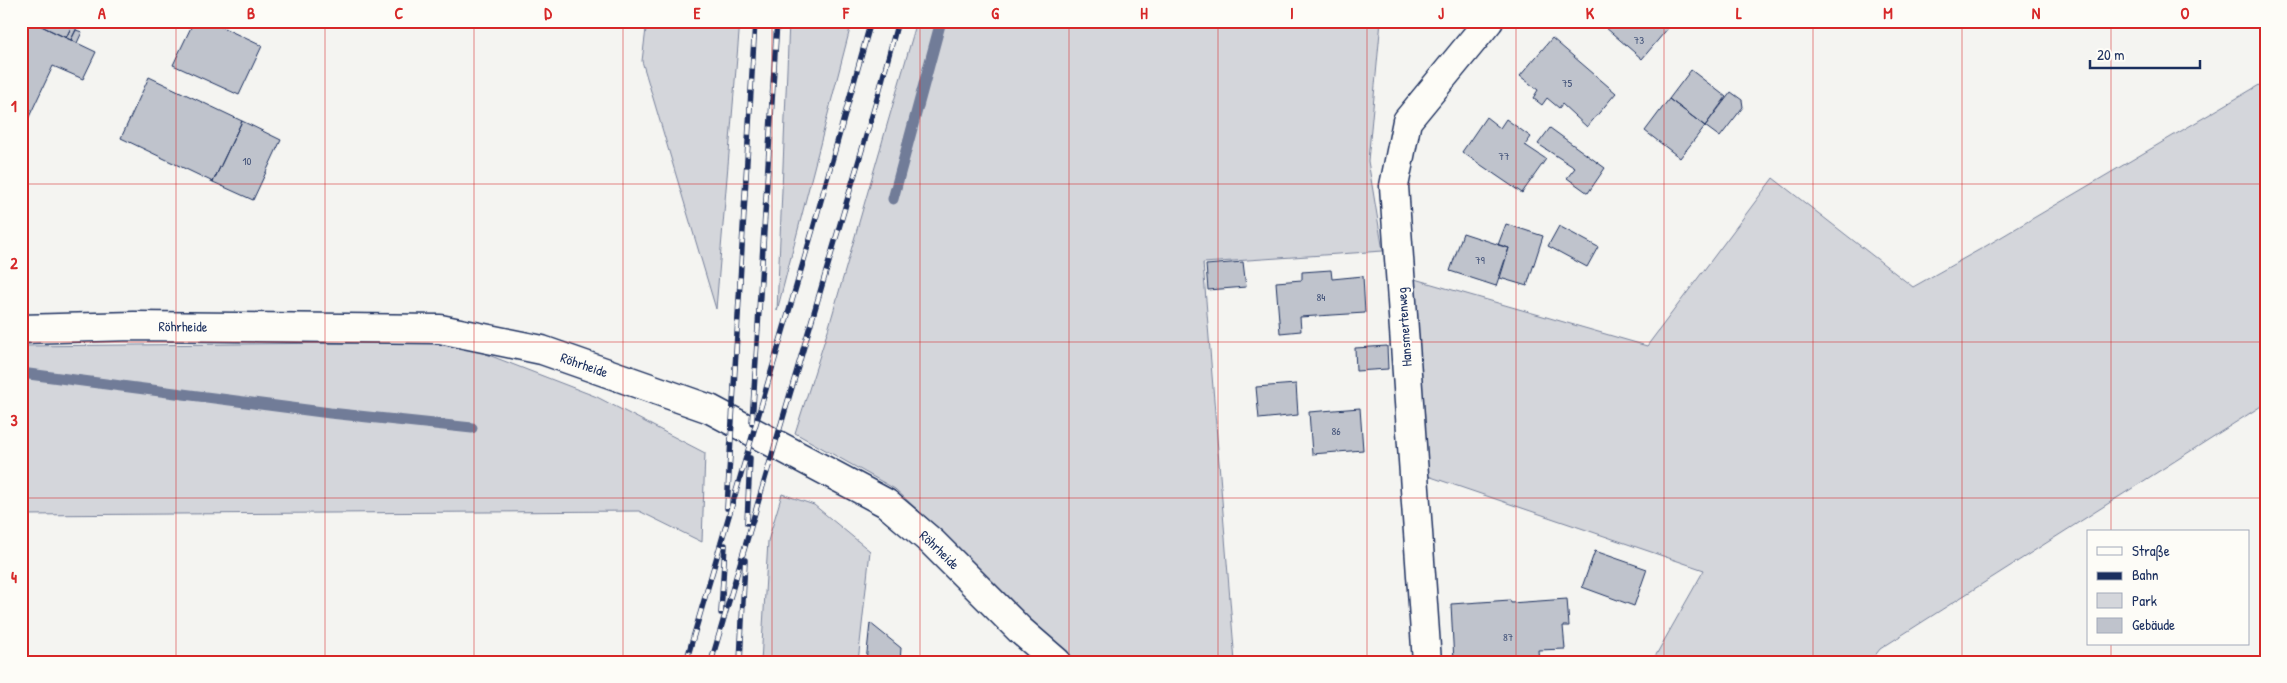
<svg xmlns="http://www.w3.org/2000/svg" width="2287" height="683" viewBox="0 0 2287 683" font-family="'Patrick Hand',sans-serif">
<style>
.green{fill:#d4d6db;stroke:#78829c}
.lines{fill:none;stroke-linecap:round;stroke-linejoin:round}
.stream{stroke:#717c98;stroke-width:11}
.building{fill:#bfc3cc;stroke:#1b2f5e}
.minor-casing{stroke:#1b2f5e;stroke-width:31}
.minor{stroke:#fdfcf7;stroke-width:28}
.rail-casing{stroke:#1b2f5e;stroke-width:5.5}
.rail{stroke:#fdfcf7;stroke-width:4;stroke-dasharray:11;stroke-linecap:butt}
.grid{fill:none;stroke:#d62828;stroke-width:1;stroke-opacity:0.55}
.labels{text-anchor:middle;stroke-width:4.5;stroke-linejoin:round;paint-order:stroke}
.number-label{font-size:11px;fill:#44547a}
.street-label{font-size:14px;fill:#1b2f5e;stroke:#fdfcf7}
.neatline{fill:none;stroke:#d62828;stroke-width:2}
.grid-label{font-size:16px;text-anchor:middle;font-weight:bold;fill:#d62828}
</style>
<rect width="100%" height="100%" fill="#f4f4f1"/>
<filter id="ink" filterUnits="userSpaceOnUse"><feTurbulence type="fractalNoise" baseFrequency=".02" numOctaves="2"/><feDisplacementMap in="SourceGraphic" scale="10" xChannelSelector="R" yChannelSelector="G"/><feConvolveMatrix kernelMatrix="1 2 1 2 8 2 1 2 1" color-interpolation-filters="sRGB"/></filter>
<g filter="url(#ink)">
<!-- green -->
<path class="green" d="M647 21H740L716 309 642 61Z
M789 21H852L777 311Z
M917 21H1381L1368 161 1383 251 1203 263 1235 662H1079L1034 624 947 537 895 489 795 433 828 330Z
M2266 81V403L1880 649 1870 662H1652L1704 570 1425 475 1411 278 1647 346 1773 178 1913 287 1986 246Z
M455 342 597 397 705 453 702 542 639 511 21 515V346Z
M782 494 814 505 870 551 858 662H761L768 541Z"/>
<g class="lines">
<!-- stream -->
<path class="stream" d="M893 199 941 21
M21 373 330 413 472 428"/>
</g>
<!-- building -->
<path class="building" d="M21 21H31L96 52 83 79 53 66 21 134Z
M31 21H74L66 38Z
M74 21H80L71 40 66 38Z
M194 21H209L262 46 239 95 173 65Z
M1598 21H1674L1642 59Z
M76 30 82 32 77 43 71 40Z
M1552 38 1616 93 1587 127 1562 104 1559 108 1547 98 1542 105 1533 98 1538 90 1520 76Z
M1691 70 1726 97 1705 126 1669 99Z
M149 77 242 121 213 182 121 138Z
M1731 92 1742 100 1743 107 1720 137 1705 126Z
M1669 99 1705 126 1680 158 1645 131Z
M1486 117 1500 128 1506 119 1531 137 1525 145 1546 159 1522 193 1462 152Z
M242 121 281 140 253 200 213 182Z
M1550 128 1605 168 1588 193 1567 178 1575 168 1538 144Z
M1506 224 1543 236 1527 286 1500 278 1509 248 1498 245Z
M1559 226 1598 247 1587 267 1548 246Z
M1463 233 1509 248 1496 286 1450 271Z
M1243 262 1246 287 1208 290 1206 265Z
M1331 270 1332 279 1363 276 1365 313 1300 317 1301 331 1280 333 1276 282 1302 280V272Z
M1387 346 1388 369 1356 371 1355 348Z
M1296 384 1298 415 1259 419 1256 387Z
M1360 408 1363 450 1312 454 1309 412Z
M1595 551 1647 569 1634 606 1582 587Z
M1567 599 1569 626H1563L1565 649 1538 650 1539 662H1513L1512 658 1454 662 1451 604 1510 600 1511 603Z
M870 623 901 648 900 662H866Z"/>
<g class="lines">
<!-- minor casing -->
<g class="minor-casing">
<g id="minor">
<path id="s1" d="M21 329 134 326 440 329 542 350 710 409 886 503 932 542 1020 630 1057 662"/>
<path d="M1427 662 1394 186 1407 121 1489 21"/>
</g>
</g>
<!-- minor -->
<use href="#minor" class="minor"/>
<!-- rail casing -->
<g class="rail-casing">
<path id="rail" d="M752 423 777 21
M727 508 755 21
M747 523 750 458
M721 613 725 545
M686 662 813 229 871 21
M711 662 879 92 898 21
M740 662 745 560"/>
</g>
<!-- rail -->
<use href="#rail" class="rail"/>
</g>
</g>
<!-- grid -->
<path class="grid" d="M176 21V662M325 21V662M474 21V662M623 21V662M772 21V662M920 21V662M1069 21V662M1218 21V662M1367 21V662M1516 21V662M1664 21V662M1813 21V662M1962 21V662M2111 21V532M21 184H2266M21 342H2266M21 498H2266M2111 644V662"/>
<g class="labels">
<!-- number labels -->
<g class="number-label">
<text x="1639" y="44">73</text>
<text x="1567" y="87">75</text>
<text x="1504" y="160">77</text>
<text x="247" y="165">10</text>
<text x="1480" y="264">79</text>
<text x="1321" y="301">84</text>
<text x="1336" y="435">86</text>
<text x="1508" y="641">87</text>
</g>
<!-- street labels -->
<g class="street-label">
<text dy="5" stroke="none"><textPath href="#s1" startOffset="162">Röhrheide</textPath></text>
<text transform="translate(1404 327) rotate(-94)" y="5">Hansmertenweg</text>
<text dy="5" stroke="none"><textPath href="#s1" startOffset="568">Röhrheide</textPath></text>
<text dy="5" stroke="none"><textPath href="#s1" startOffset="972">Röhrheide</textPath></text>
</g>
</g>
<!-- margin -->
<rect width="2287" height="683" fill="none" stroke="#fdfcf7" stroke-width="55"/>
<!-- legend -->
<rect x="2087" y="530" width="162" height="115" fill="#fdfcf7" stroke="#a3aaba"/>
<rect x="2097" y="547" width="25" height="8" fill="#fdfcf7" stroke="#a3aaba"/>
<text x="2132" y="556" font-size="15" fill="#1b2f5e">Straße</text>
<rect x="2097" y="572" width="25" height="8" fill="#1b2f5e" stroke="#a3aaba"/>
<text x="2132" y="580" font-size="15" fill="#1b2f5e">Bahn</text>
<rect x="2097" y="593" width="25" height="15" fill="#d4d6db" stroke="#a3aaba"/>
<text x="2132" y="606" font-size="15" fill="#1b2f5e">Park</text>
<rect x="2097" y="618" width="25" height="15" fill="#bfc3cc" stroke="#a3aaba"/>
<text x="2132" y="630" font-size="15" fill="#1b2f5e">Gebäude</text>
<!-- scale -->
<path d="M2090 60v8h110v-8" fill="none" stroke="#1b2f5e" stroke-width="2.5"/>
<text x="2097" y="60" font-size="15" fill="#1b2f5e" stroke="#fdfcf7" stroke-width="4" paint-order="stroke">20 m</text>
<rect x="28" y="28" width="2232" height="628" class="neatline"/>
<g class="grid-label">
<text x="102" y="19">A</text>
<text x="251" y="19">B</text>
<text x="399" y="19">C</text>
<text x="548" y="19">D</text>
<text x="697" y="19">E</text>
<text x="846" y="19">F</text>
<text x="995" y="19">G</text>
<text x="1144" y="19">H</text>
<text x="1292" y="19">I</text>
<text x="1441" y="19">J</text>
<text x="1590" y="19">K</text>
<text x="1739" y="19">L</text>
<text x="1888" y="19">M</text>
<text x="2036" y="19">N</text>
<text x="2185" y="19">O</text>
<text x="14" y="112">1</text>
<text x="14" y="269">2</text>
<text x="14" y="426">3</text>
<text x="14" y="583">4</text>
</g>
</svg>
